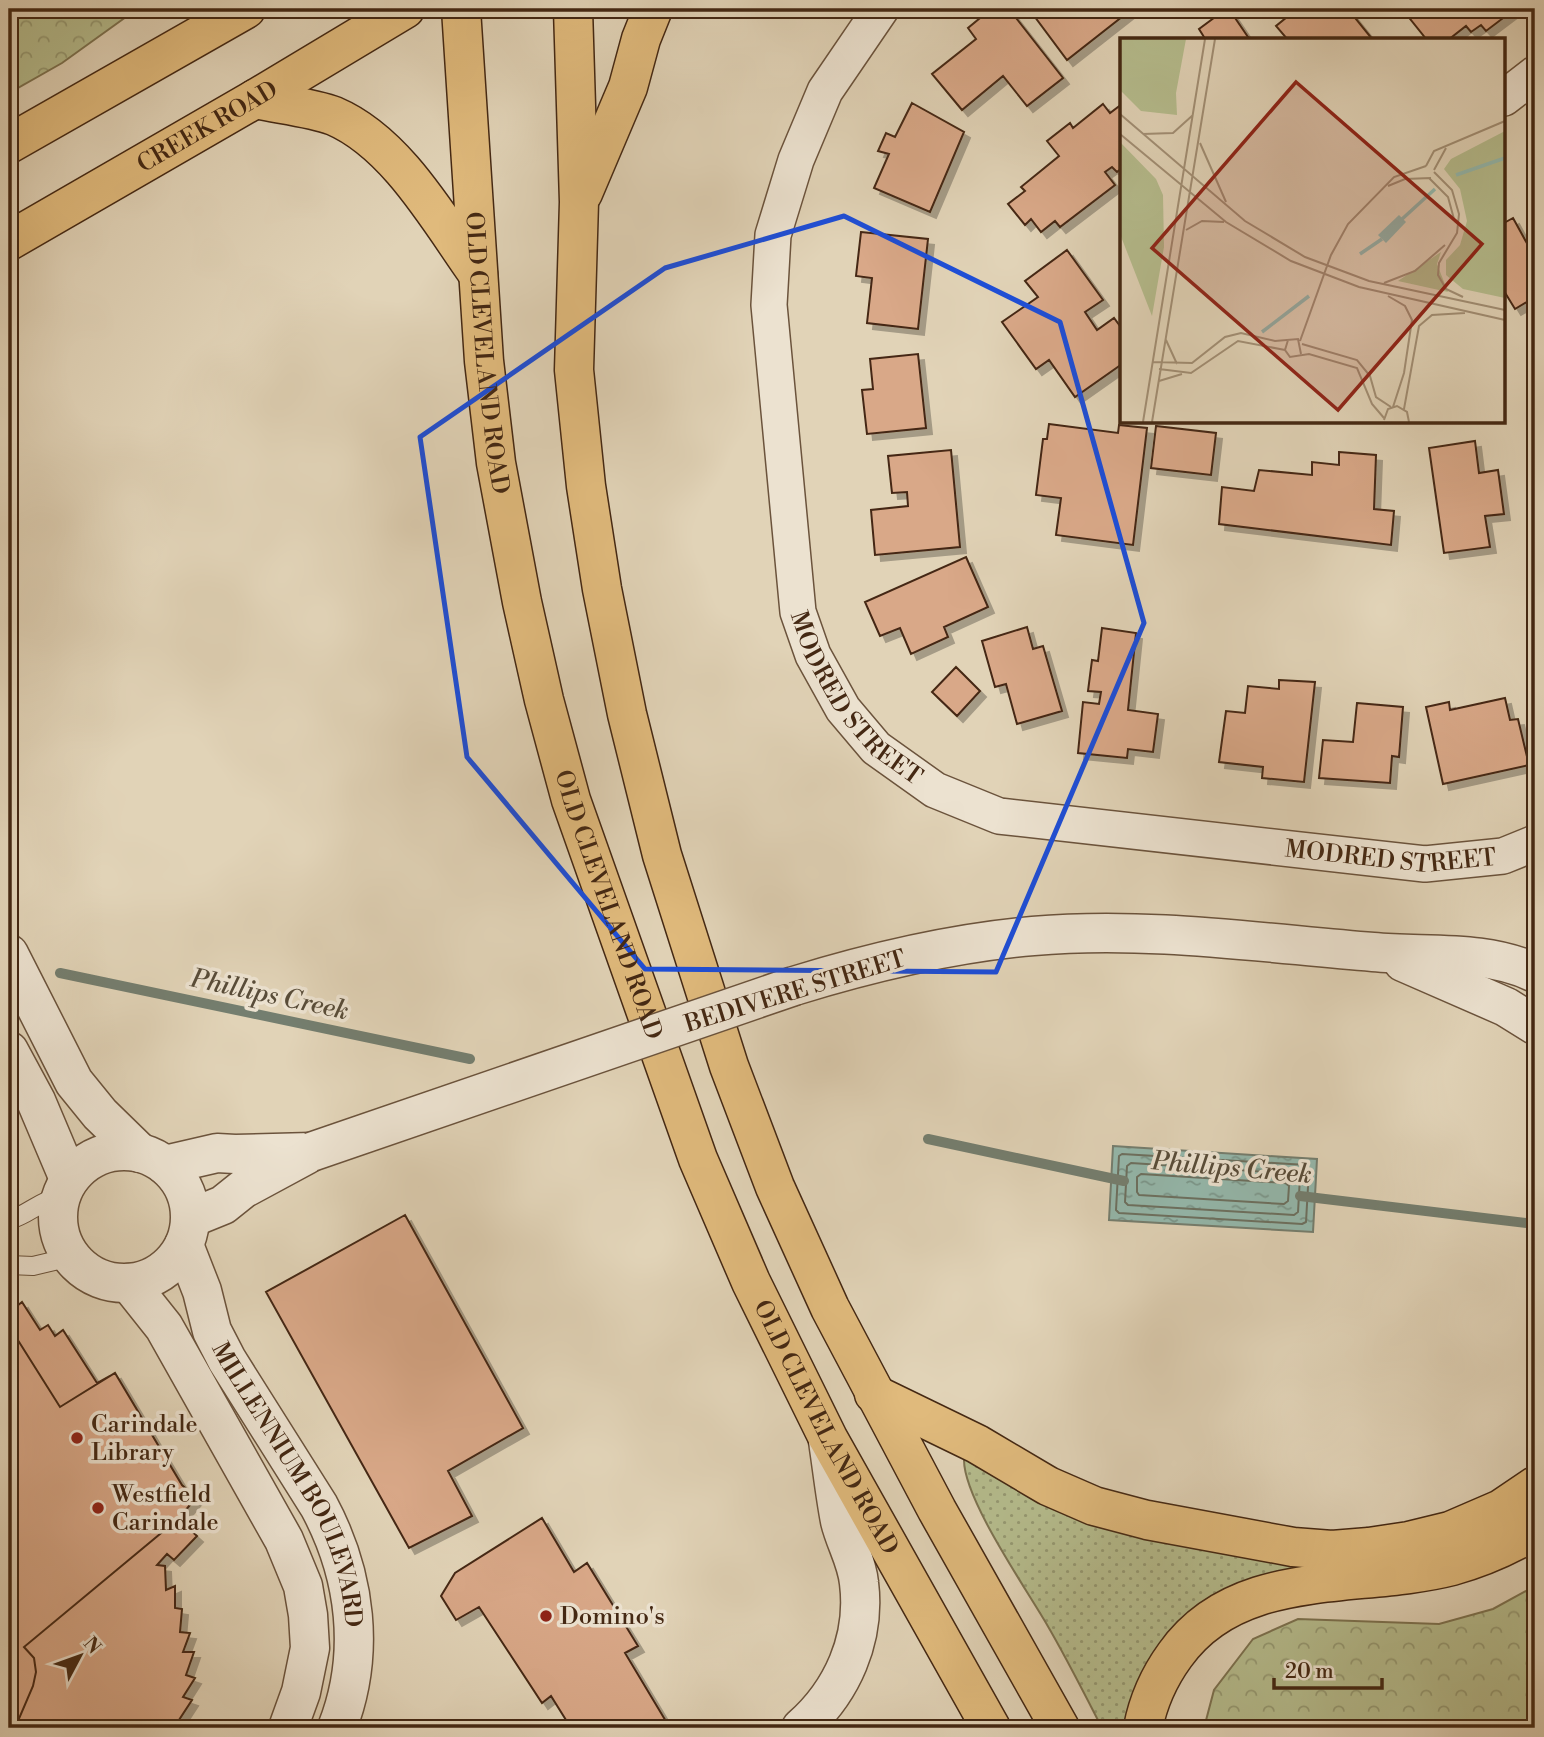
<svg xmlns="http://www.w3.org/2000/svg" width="1544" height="1737" viewBox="0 0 1544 1737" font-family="'Libre Bodoni',serif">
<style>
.grass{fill:url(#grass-dots);stroke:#7c7250;stroke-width:2}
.park{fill:url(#park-crowns);stroke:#7c7250;stroke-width:2}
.water{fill:url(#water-ripples);stroke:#747e6f;stroke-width:2}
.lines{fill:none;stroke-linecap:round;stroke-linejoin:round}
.shore{stroke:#6c7060;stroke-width:2}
.stream{stroke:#747e6f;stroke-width:10}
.building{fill:#d9a888;stroke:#442813;stroke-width:2;filter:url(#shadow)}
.service-casing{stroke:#6b533c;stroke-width:20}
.minor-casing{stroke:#6b533c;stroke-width:38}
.tertiary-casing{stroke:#6b533c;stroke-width:41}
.primary-casing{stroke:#442813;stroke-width:41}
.trunk-casing{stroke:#442813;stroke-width:41}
.service{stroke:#ece2d0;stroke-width:18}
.minor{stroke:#ece2d0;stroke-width:35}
.tertiary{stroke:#ece2d0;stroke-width:38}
.primary{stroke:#e0ba7c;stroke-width:38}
.trunk{stroke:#e0ba7c;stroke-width:38}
.tertiary-bridge-casing{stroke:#6b533c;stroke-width:41;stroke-linecap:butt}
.tertiary-bridge{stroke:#ece2d0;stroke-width:38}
.marked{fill:none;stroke:#1d4ed8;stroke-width:5;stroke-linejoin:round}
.poi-dot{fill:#8f2418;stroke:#ece2d0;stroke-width:2.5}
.labels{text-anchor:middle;stroke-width:7;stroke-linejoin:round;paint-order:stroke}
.street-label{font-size:24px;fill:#442813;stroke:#ece2d0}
.poi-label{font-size:24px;fill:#442813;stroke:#ece2d0;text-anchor:start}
.water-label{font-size:26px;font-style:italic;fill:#584c39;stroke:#ece2d0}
.inset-river{fill:none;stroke:#94b8ac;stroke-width:3.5}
.inset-road{fill:none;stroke:#a28f75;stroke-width:2}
.view{fill:#8f2418;fill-opacity:0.15;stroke:#8f2418;stroke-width:3.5}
.inset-edge{fill:none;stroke:#442813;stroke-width:3.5}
</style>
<defs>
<pattern id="grass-dots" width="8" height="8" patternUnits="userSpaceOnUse" patternTransform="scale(1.75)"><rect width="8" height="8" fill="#b5bc8d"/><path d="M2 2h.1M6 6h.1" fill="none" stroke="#959972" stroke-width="1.8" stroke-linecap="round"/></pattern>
<pattern id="park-crowns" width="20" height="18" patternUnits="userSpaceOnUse" patternTransform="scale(1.75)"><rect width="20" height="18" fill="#b5bc8d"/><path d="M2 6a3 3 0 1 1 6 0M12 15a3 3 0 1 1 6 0" fill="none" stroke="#959972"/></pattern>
<pattern id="water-ripples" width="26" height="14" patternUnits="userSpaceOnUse" patternTransform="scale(1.75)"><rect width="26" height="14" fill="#94b8ac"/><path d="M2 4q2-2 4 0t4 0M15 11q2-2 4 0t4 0" fill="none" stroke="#7a968b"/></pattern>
<filter id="shadow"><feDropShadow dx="6" dy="6" stdDeviation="0" flood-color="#0004"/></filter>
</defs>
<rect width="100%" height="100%" fill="#e1d3b7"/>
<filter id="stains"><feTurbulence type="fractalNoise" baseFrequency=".00286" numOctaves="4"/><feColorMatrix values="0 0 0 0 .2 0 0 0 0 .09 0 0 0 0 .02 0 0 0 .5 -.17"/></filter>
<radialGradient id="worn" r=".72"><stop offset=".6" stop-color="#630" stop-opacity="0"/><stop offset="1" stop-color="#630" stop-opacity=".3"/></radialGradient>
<!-- grass -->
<path class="grass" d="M967 1458 1295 1558 1312 1578 1261 1582 1132 1728H1102C1084 1693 1066 1657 1046 1623 1025 1587 964 1499 964 1460Z"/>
<!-- park -->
<path class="park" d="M9 9H137L62 63 9 93Z
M1535 1586V1728H1204L1214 1690 1253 1639 1298 1619 1439 1624 1493 1609Z"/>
<!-- water -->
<path class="water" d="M1113 1146 1317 1159 1313 1232 1109 1220Z"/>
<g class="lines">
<!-- shore -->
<path class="shore" d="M1122 1154 1307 1165 1309 1169 1306 1222 1302 1224 1119 1213 1116 1210 1119 1156Z
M1131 1163 1297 1174 1300 1177 1298 1212 1294 1215 1128 1205 1125 1202 1127 1166Z
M1141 1174 1286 1183 1289 1186 1288 1201 1284 1204 1139 1195 1137 1192V1177Z"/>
<!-- stream -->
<path class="stream" d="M60 973 470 1059
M928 1139 1124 1181
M1300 1196 1535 1224"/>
</g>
<!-- building -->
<path class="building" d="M991 9H1009L1063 78 1027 106 1003 76 962 110 932 74 976 39 968 28Z
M1029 9H1132L1067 60Z
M1226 9H1229L1250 40H1198L1204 37 1199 29Z
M1297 9H1348L1373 40H1288L1276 26Z
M1405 9H1515L1486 31 1481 25 1471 32 1466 26 1448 40H1427L1403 10Z
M912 103 964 132 930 212 874 188 889 154 878 151 886 133 895 137Z
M1103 104 1110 113 1122 104V168L1117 172 1112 167 1105 172 1115 185 1060 227 1055 221 1041 232 1031 219 1025 225 1008 204 1025 191 1021 187 1059 156 1047 141 1070 123 1073 128Z
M1513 218 1535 258V297L1515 309 1504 291V223Z
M861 232 928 239 918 329 867 323 872 278 856 276Z
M1067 250 1103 300 1085 312 1097 330 1114 318 1120 326 1122 325V364L1075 397 1049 360 1036 369 1002 322 1038 297 1025 281Z
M918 354 926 428 867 434 862 390 873 389 870 359Z
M1049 424 1118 433 1119 425 1147 428 1133 545 1056 535 1061 498 1036 495 1043 439H1047Z
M1156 426 1216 433 1211 475 1151 468Z
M1475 441 1479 473 1498 470 1504 514 1485 516 1490 547 1444 553 1429 448Z
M951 450 960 547 875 555 871 510 908 506 907 492 892 493 888 456Z
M1339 452 1376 455 1374 509 1394 511 1391 545 1219 524 1222 487 1254 491 1259 470 1312 475V462L1339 465Z
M966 557 988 607 944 627 948 637 911 654 900 628 880 636 865 602Z
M1027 627 1033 649 1043 646 1062 711 1017 724 1006 684 995 687 982 641Z
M1102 628 1136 633 1128 710 1158 714 1153 752 1128 749 1127 758 1078 753 1083 702 1099 704 1101 692 1088 691 1092 660 1098 661Z
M956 667 980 691 957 716 932 692Z
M1279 680 1315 682 1304 782 1262 778 1263 767 1219 762 1226 711 1245 713 1248 686 1279 689Z
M1505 698 1510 720 1518 719 1529 765 1443 784 1426 707 1449 702 1450 710Z
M1357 703 1403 707 1399 757 1392 756 1390 783 1319 778 1323 740 1353 742Z
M405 1215 523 1428 448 1471 472 1516 409 1548 266 1292Z
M11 1295 17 1306 22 1302 40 1330 48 1325 55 1336 63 1330 97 1383 115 1373 182 1485 196 1498 178 1519 197 1536 174 1560 167 1554 157 1565 165 1566 166 1590 175 1586V1608L182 1609 180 1632 190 1633 183 1652H194L186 1675 195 1678 183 1697 192 1700 179 1720 189 1723 184 1728H9V1297Z
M9 1326 60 1407 115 1373 182 1485 196 1498 178 1519 24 1647 34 1658 36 1672 33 1686 15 1728H9Z
M542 1518 574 1572 587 1563 638 1646 625 1653 670 1728H571L551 1696 542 1703 479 1607 456 1620 441 1596 455 1573Z"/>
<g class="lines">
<!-- service casing -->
<g class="service-casing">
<path id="service" d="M9 1220C28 1215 41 1200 61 1196
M9 1265 33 1266 71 1257"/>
</g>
<!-- minor casing -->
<g class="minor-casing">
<g id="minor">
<path id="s1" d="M881 9 825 91 796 160 773 235 769 305 798 612 813 655 843 709 876 748 935 790 999 816 1425 864 1503 856 1535 843"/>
<path d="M1504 98 1535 74"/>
</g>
</g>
<!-- tertiary casing -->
<g class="tertiary-casing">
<g id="tertiary">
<path d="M9 954 74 1082 100 1114 140 1153"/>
<path d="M1403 962 1506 1007 1535 1025"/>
<path d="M794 986C872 962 952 943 1033 936 1146 926 1261 943 1373 952 1427 957 1485 949 1535 973"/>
<path d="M9 1051 36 1101 69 1179"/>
<circle cx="124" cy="1217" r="66"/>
<path d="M165 1165 217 1153 235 1154 311 1152"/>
<path d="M191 1218 223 1205 243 1189 306 1155"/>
<path id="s2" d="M184 1245 202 1291 212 1331 227 1360 319 1506C356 1575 366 1654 337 1728"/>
<path d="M129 1283 164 1327 284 1540 303 1586 308 1615 310 1648 301 1692 288 1728"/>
<path d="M801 1728C842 1692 866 1639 859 1583 857 1561 845 1542 840 1521 835 1495 832 1467 828 1441"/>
</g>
</g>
<!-- primary casing -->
<g class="primary-casing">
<g id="primary">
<path d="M9 144 246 9"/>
<path id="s3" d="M9 241 255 99 405 9"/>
</g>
</g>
<!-- trunk casing -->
<g class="trunk-casing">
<g id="trunk">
<path id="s4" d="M461 9 484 361 496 463 522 602 544 700 571 800 698 1159 751 1282 828 1438 991 1728"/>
<path d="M573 9 579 202 574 370 586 486 602 589 627 714 662 855 729 1066 775 1187 830 1308 937 1510 1060 1728"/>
<path d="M255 99C278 104 314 108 334 116 397 143 440 221 478 274"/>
<path d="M583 193 628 87 641 39 653 9"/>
<path d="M874 1394 977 1444 1048 1486 1094 1506 1147 1520 1293 1547 1332 1550 1369 1547 1409 1541 1450 1531 1501 1509 1535 1486"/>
<path d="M1143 1728C1148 1702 1159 1677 1175 1655 1238 1566 1358 1590 1452 1566 1481 1558 1510 1545 1535 1530"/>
</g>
</g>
<!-- service -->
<use href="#service" class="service"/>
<!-- minor -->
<use href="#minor" class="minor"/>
<!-- tertiary -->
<use href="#tertiary" class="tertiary"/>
<!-- primary -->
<use href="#primary" class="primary"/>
<!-- trunk -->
<use href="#trunk" class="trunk"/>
<!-- tertiary-bridge casing -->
<g class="tertiary-bridge-casing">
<path id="tertiary-bridge" d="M311 1152 794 986"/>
</g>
<!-- tertiary-bridge -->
<use href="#tertiary-bridge" class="tertiary-bridge"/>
</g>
<!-- marked area -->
<path class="marked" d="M844 216 1060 322 1144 623 996 972 645 969 467 757 420 437 665 268Z"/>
<!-- markers -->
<g class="poi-dot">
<circle cx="77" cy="1438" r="7"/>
<circle cx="98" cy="1508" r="7"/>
<circle cx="546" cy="1616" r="7"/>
</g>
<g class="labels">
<!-- street labels -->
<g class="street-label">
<text dy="8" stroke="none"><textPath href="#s3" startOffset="229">CREEK ROAD</textPath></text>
<text dy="8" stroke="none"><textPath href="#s4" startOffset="345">OLD CLEVELAND ROAD</textPath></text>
<text dy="8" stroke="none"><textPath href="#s1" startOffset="737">MODRED STREET</textPath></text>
<text dy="8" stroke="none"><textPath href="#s1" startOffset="1325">MODRED STREET</textPath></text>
<text dy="8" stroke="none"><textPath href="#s4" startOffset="912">OLD CLEVELAND ROAD</textPath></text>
<text transform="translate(795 991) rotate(-17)" y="8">BEDIVERE STREET</text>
<text dy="8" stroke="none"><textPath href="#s4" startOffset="1479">OLD CLEVELAND ROAD</textPath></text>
<text dy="8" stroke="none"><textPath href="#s2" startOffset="264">MILLENNIUM BOULEVARD</textPath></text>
</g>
<!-- poi labels -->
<g class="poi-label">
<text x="91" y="1432">Carindale<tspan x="91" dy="28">Library</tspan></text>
<text x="112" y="1502">Westfield<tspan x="112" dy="28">Carindale</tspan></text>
<text x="560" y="1624">Domino's</text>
</g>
<!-- water labels -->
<g class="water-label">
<text transform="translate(270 994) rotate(12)" y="9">Phillips Creek</text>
<text transform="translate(1232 1167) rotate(5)" y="9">Phillips Creek</text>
</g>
</g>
<!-- overview -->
<g transform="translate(1120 38)">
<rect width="385" height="385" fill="#e1d3b7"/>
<path d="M321 214 317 226 328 254 278 243Z" fill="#b5bc8d"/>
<path d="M0 1H66L56 55 57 77 21 73 0 52ZM385 93V260L343 251 326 237V222L340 207 347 183 340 151 324 131 331 121ZM0 104 36 141 43 157 44 209 32 278 0 196Z" fill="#b5bc8d"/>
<path d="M385 144V228L364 209 361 194 370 163Z" fill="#b5bc8d"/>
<path d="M279 177 286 184 266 205 258 197Z" fill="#94b8ac"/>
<path class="inset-river" d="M336 137 385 120M281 182 315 151M240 216 262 201M142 294 189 258"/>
<path class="inset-road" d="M0 76 125 183 185 219 249 243 385 272M0 96 106 184 171 223 239 249 385 282M23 96 53 95 73 77M80 105 106 164M306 128 314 113 385 83M314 132 326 110M314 134 332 152 339 176 337 195 319 225 318 237 326 251 343 259M309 140 328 159 334 181M268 148 285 141 311 140M66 192 82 183 104 184M264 245 295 233 325 207M268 258 285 268 292 282 284 335 273 369M46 302 57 326M168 302 165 312 170 319 189 316 237 330 252 366 264 380M180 303 211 217 228 186 274 139 306 128M182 306 237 322 250 338 256 359 271 369M33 324 72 325 105 299 121 295 155 303 178 301 181 316M39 331 71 335 118 303 165 312M39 343 62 336M284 371 299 288 312 277 345 275M264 382 268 371 277 368 287 374 289 384M23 384 85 1M32 384 95 1"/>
<path class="view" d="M176 44 362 206 218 372 32 210Z"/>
<rect width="385" height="385" class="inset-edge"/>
</g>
<!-- margin -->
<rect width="1544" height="1737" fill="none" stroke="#e1d3b7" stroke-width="35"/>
<rect x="10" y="10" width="1523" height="1716" fill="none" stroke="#442813" stroke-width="3.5"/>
<rect x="18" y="18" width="1509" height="1702" fill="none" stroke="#442813" stroke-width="2"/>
<!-- north arrow -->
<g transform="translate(80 1656) rotate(49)" stroke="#ece2d0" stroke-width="5" paint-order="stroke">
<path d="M0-5L12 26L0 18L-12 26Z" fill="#442813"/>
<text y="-10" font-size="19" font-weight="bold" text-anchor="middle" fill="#442813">N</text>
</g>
<!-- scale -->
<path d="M1274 1678v10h108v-10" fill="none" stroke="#442813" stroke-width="3.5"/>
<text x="1285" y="1678" font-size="21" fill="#442813" stroke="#ece2d0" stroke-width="5" paint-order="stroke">20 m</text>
<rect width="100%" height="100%" filter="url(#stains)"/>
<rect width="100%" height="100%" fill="url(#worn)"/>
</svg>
